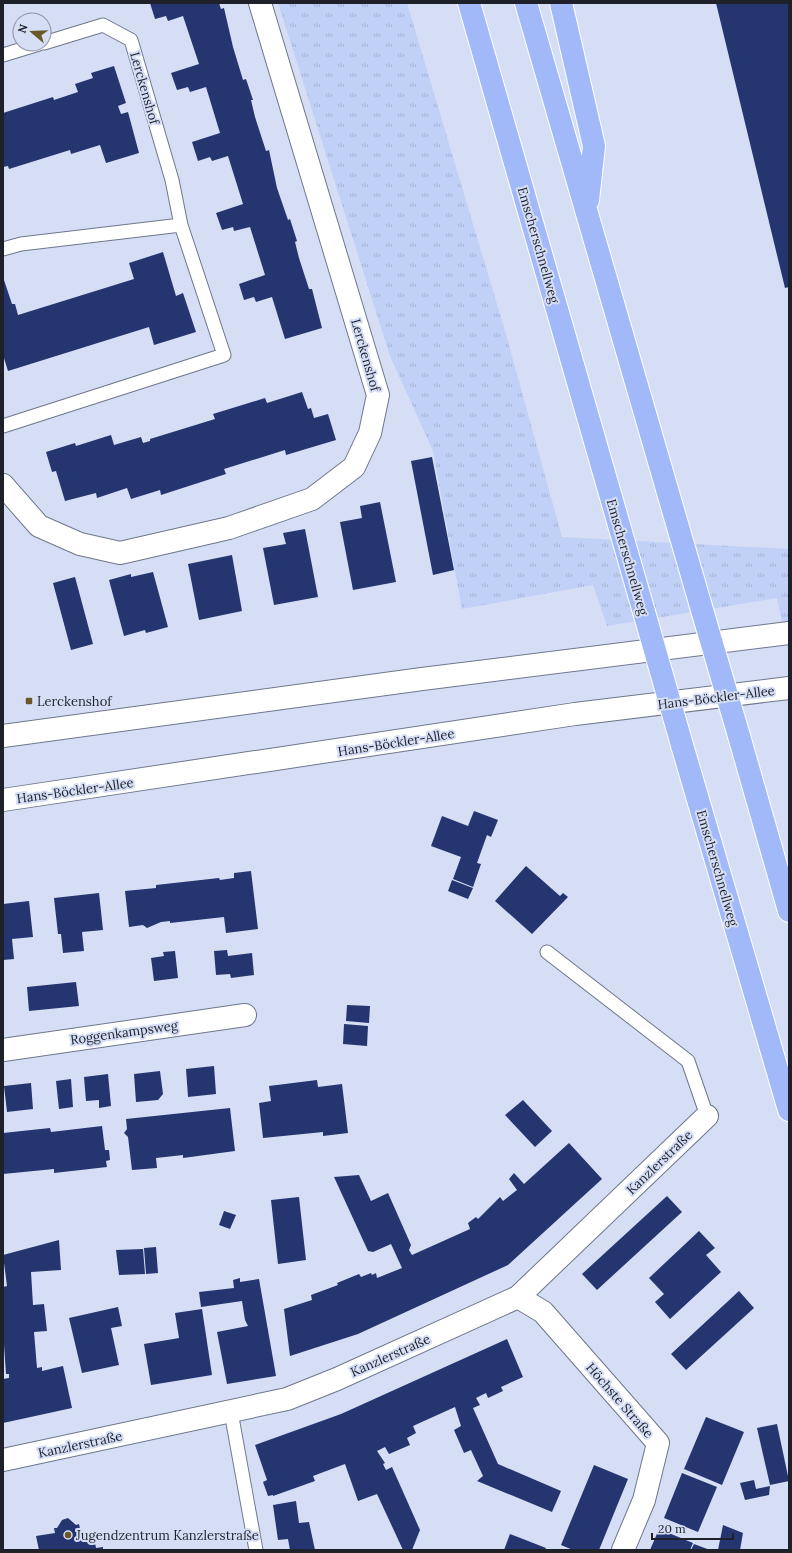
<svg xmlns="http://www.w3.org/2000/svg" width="792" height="1553" viewBox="0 0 792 1553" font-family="Lora,serif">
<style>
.grass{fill:url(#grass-tufts)}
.building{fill:#25356f}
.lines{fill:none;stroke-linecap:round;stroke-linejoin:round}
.lane-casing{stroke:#6f778c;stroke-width:15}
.street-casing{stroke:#6f778c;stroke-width:24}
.secondary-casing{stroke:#6f778c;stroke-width:24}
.highway-casing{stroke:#fff;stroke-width:24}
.lane{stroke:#fff;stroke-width:13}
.street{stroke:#fff;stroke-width:22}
.secondary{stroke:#fff;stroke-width:22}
.highway{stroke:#a1b8f9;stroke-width:22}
.highway-bridge-casing{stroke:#fff;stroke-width:24;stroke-linecap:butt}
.highway-bridge{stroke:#a1b8f9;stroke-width:22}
.poi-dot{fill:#6a5826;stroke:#d5def5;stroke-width:1.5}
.labels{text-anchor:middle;stroke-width:4;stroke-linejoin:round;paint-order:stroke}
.street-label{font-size:13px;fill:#1e212a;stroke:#d5def5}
.poi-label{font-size:13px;fill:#1e212a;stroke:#d5def5;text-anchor:start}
</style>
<defs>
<pattern id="grass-tufts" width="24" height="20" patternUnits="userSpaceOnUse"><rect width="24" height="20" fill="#c1d0f7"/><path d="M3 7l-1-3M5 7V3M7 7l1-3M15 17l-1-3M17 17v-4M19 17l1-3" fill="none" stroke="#a5b2d4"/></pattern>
</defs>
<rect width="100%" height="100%" fill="#d5def5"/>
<!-- grass -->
<path class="grass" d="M278 3H407L505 331 562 537 789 549V655L777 598 607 626 593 585 462 609 433 451 390 356Z"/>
<!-- building -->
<path class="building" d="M150 3H219L221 9 224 8 233 47 243 80 246 79 253 100H251L255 117 266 151 269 150 277 188 288 220 290 219 297 241 295 242 299 258 309 289H312L322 328 285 339 272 297 256 302 254 297 244 300 239 284 265 275 250 227 234 231 233 227 222 230 216 213 243 204 228 156 212 161 210 157 198 161 192 142 220 133 206 87 190 92 188 87 177 90 171 73 199 64 183 16 168 21 166 16 155 19Z
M716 3H789V287L785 288Z
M114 66 126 103 118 106 121 114 128 112 139 153 106 163 100 145 71 154 70 150 9 169 8 166 3 167V113L53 97 54 100 78 92 75 84 93 78 91 73Z
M163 252 176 296 183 293 196 332 154 345 149 327 8 371 3 355V277L12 304H15L18 315 134 279 129 263Z
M302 392 308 409 311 408 314 418 328 414 336 440 286 455 285 450 224 469 226 474 161 495 160 490 131 499 127 488 97 498 96 493 65 501 56 471 52 472 46 452 75 443 76 446 111 435 114 445 141 437 143 443 150 441V439L215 419 213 414 265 398 267 403Z
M432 457 454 570 433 575 411 461Z
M380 502 396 582 353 590 340 522 362 518 360 506Z
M305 529 318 597 274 605 263 548 286 544 283 533Z
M232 555 242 611 199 620 188 564Z
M153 572 168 627 146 633 145 630 124 636 109 580 131 574V577Z
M75 577 93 644 71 650 53 583Z
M474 811 498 820 491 837 487 835 477 863 481 864 473 887 453 879 461 857 431 846 442 816 468 826Z
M526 866 560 896 563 893 568 897 532 934 495 901Z
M251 871 258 929 226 933 224 917 170 923V921L161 922 147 928 143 925 129 927 125 891 156 888V885L219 878 220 880 234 878V873Z
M452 880 473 888 468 899 448 891Z
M99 893 103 930 82 932 84 951 63 953 61 934H58L54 898Z
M29 901 33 937 12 939 14 959 3 960V904Z
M227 950 228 956 252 953 254 975 231 978 230 974 216 975 214 951Z
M175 951 178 978 154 981 151 958 164 956 163 952Z
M76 982 79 1006 29 1011 27 987Z
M347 1005 370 1006 369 1023 346 1021Z
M344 1024 368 1026 367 1046 343 1044Z
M214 1066 216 1094 188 1097 186 1069Z
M160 1071 163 1094 158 1100 136 1102 134 1074Z
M108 1074 111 1106 99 1108V1100L86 1101 84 1077Z
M71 1079 73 1107 59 1109 56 1081Z
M317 1080 318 1087 342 1084 348 1133 323 1136V1132L263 1138 259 1103 271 1101 269 1086Z
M31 1083 33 1109 7 1112 4 1086Z
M523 1100 552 1131 535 1147 505 1115Z
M230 1108 235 1151 183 1158V1155L156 1158 157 1168 132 1170 128 1137 124 1133 127 1129 126 1119Z
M102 1126 105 1150H109L110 1160 106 1161 107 1167 54 1173V1169L3 1174V1133L50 1128 51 1132Z
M569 1143 602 1179 508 1265 358 1334 290 1356 284 1309 312 1300 311 1295 338 1285 337 1283 359 1274 361 1277 371 1273 372 1275 376 1273 377 1278 402 1268 391 1244 373 1252 368 1251 334 1177 359 1175 371 1201 388 1193 411 1245 409 1250 412 1255 470 1229 468 1223 476 1217 478 1219 500 1197 503 1201 517 1190 509 1179 514 1173 524 1184Z
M667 1196 682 1212 597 1290 582 1274Z
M299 1197 306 1260 278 1264 271 1200Z
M224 1211 236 1215 230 1229 219 1225Z
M699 1231 715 1248 706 1255 721 1272 670 1319 655 1302 664 1294 649 1278Z
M59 1240 61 1270 31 1272 33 1305 44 1304 47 1331 34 1332 37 1368 42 1367V1371L63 1366 72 1408 3 1423V1379L9 1378V1374H6L3 1330V1287L7 1286 3 1255Z
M156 1247 158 1273 146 1274 144 1248Z
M143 1249 145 1274 119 1275 116 1250Z
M240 1278V1282L259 1279 276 1376 227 1384 217 1332 248 1326 245 1320 242 1301 201 1307 199 1292 234 1288 233 1280Z
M739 1291 754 1308 686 1370 671 1354Z
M118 1307 122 1326 111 1328 119 1365 82 1373 69 1318Z
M202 1309 212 1375 151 1385 144 1344 179 1338 175 1313Z
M507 1339 523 1377 501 1387 503 1391 488 1398 486 1393 476 1398 480 1405 473 1408 498 1464 561 1491 552 1512 477 1481 483 1476 471 1450 464 1453 454 1430 461 1426 455 1407 413 1426 416 1433 407 1438 410 1445 389 1454 385 1447 377 1451 385 1463 383 1464 386 1470 392 1467 420 1530 412 1550H403L377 1494 358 1501 345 1464 313 1476 315 1481 273 1496V1495L268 1496 263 1482 267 1480 255 1445 341 1414Z
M706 1417 744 1432 722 1485 684 1469Z
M777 1424 789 1481 770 1485 757 1428Z
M594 1465 628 1479 599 1550H573L561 1545Z
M682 1473 717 1487 698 1532 664 1518Z
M754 1480 756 1489 770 1486 769 1495 745 1500 740 1483Z
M296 1501 299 1523 309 1522 315 1550H290L288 1539 278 1540 273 1505Z
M68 1518 76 1525 79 1524 81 1534 93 1532 96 1548 103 1547V1550H39L36 1536 55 1533 54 1528H57L62 1520Z
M723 1525 743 1533 740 1550H718Z
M659 1529 693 1543 690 1550H650Z
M510 1534 523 1539 546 1548 545 1550H504Z
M694 1544 710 1550H691Z"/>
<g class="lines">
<!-- lane casing -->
<g class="lane-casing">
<path id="lane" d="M3 55 39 44
M3 249 21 244 181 225
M3 426 224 355 181 225 172 180 131 40 103 25 44 43
M547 952 688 1061 707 1116
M231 1412 256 1550"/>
</g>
<!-- street casing -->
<g class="street-casing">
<path id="street" d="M3 485 39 526 80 544 120 553 229 528 312 499 354 467 370 433 378 395 260 3
M3 1050 245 1015
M518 1297 543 1312 658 1443 644 1500 623 1550
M3 1460 287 1399 337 1379 518 1297 707 1116"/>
</g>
<!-- secondary casing -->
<g class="secondary-casing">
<path id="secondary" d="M3 736 422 679 789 633
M3 800 575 714 789 688"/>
</g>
<!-- highway casing -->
<g class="highway-casing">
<path id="highway" d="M469 3 644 612
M526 3 700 603
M561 3 594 146 588 200
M739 736 789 911
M682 745 789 1110"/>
</g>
<!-- lane -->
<use href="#lane" class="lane"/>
<!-- street -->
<use href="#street" class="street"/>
<!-- secondary -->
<use href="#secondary" class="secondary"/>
<!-- highway -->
<use href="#highway" class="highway"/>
<!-- highway-bridge casing -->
<g class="highway-bridge-casing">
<path id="highway-bridge" d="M700 603 739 736
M644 612 682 745"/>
</g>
<!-- highway-bridge -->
<use href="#highway-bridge" class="highway-bridge"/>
</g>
<!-- markers -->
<g class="poi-dot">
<rect x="25" y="697" width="8" height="8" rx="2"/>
<circle cx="68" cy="1535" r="4"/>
</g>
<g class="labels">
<!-- street labels -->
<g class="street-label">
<text transform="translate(145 88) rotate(74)" y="5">Lerckenshof</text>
<text transform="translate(539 245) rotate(74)" y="5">Emscherschnellweg</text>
<text transform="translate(366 355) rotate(74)" y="5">Lerckenshof</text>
<text transform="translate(628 557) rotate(74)" y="5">Emscherschnellweg</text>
<text transform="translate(716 697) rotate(-7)" y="5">Hans-Böckler-Allee</text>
<text transform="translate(396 742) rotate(-9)" y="5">Hans-Böckler-Allee</text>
<text transform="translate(75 790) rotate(-8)" y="5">Hans-Böckler-Allee</text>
<text transform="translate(718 868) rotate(74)" y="5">Emscherschnellweg</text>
<text transform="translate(124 1032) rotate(-8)" y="5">Roggenkampsweg</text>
<text transform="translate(659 1162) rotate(-44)" y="5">Kanzlerstraße</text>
<text transform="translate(390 1355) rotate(-24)" y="5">Kanzlerstraße</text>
<text transform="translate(620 1400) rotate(49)" y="5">Höchste Straße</text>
<text transform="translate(80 1444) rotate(-12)" y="5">Kanzlerstraße</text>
</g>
<!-- poi labels -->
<g class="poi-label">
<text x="37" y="706">Lerckenshof</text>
<text x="76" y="1540">Jugendzentrum Kanzlerstraße</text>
</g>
</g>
<!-- border -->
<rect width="792" height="1553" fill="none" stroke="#1e212a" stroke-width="8"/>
<!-- north arrow -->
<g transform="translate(32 32) rotate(289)"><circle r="19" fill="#d5def5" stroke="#8c92a4"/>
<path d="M0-3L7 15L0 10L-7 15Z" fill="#6a5826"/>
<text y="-6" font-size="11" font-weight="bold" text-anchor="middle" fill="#1e212a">N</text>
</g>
<!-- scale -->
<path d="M652 1533v6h81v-6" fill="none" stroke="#1e212a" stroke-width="2"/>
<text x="658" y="1533" font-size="12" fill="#1e212a" stroke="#d5def5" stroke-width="3" paint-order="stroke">20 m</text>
</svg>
